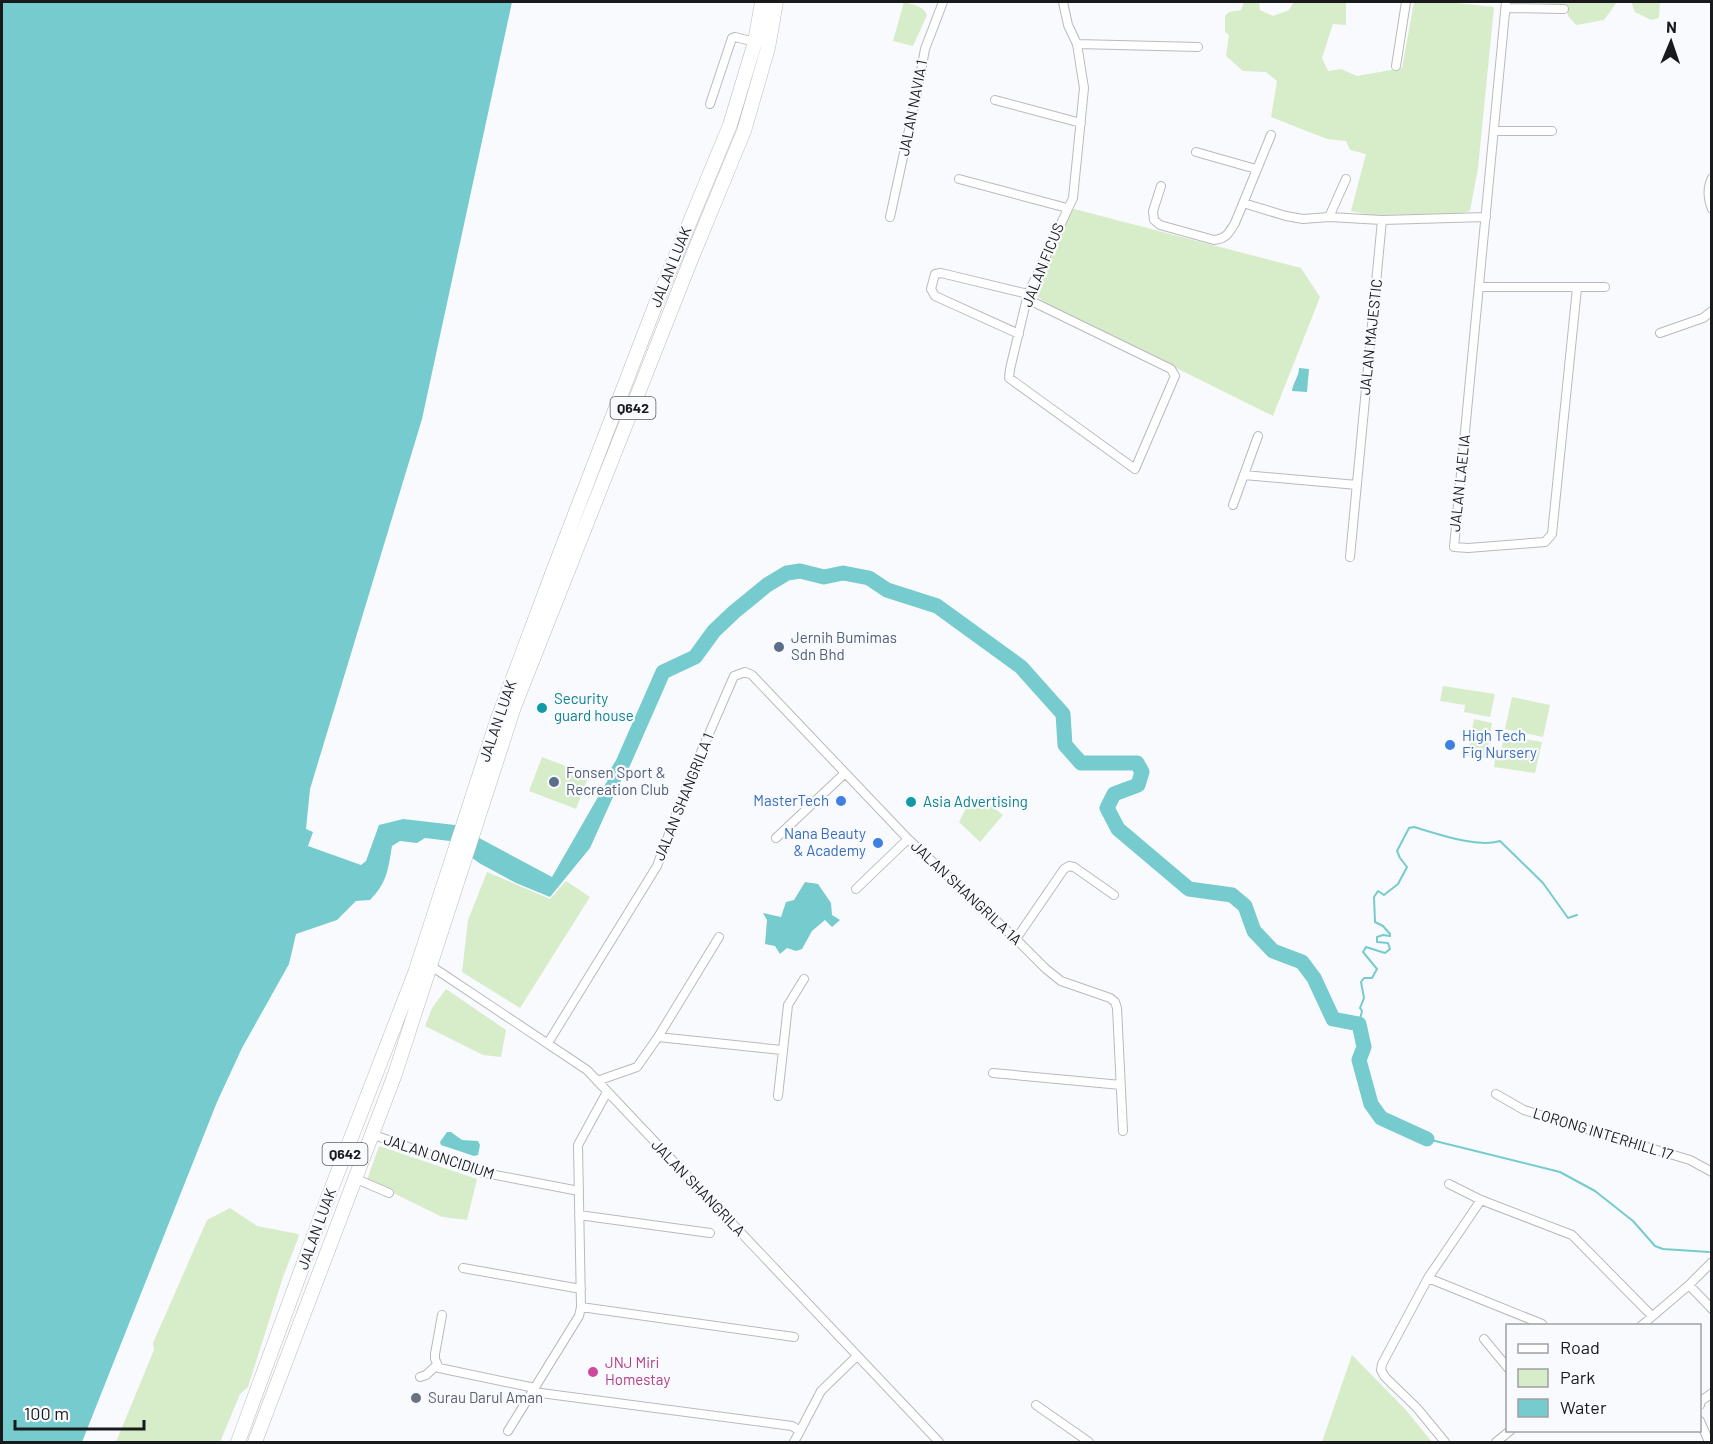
<svg xmlns="http://www.w3.org/2000/svg" width="1713" height="1444" viewBox="0 0 1713 1444" font-family="Barlow,sans-serif">
<style>
.green{fill:#d7ecc9}
.water{fill:#75cbce}
.lines{fill:none;stroke-linecap:round;stroke-linejoin:round}
.stream{stroke:#75cbce;stroke-width:2}
.river{stroke:#75cbce;stroke-width:15}
.street-casing{stroke:#b9babd;stroke-width:10}
.primary-casing{stroke:#b9babd;stroke-width:15}
.street{stroke:#fff;stroke-width:8}
.primary{stroke:#fff;stroke-width:14}
.service-dot{fill:#5c6f8a;stroke:#f9fafd;stroke-width:2}
.culture-dot{fill:#0f9aa8;stroke:#f9fafd;stroke-width:2}
.shop-dot{fill:#3f7fe0;stroke:#f9fafd;stroke-width:2}
.hotel-dot{fill:#d1479c;stroke:#f9fafd;stroke-width:2}
.worship-dot{fill:#6b7280;stroke:#f9fafd;stroke-width:2}
.labels{text-anchor:middle;stroke-width:4.5;stroke-linejoin:round;paint-order:stroke}
.shield{fill:#f9fafd;stroke:#5c5d5f;stroke-width:1.5}
.shield-label{font-size:14px;font-weight:bold;fill:#191a1b}
.street-label{font-size:15px;fill:#191a1b;stroke:#f9fafd}
.service-label{font-size:15px;fill:#4e5e75;stroke:#f9fafd;text-anchor:start}
.culture-label{font-size:15px;fill:#0d838f;stroke:#f9fafd;text-anchor:start}
.shop-label{font-size:15px;fill:#366cbe;stroke:#f9fafd;text-anchor:end}
.hotel-label{font-size:15px;fill:#b23c85;stroke:#f9fafd;text-anchor:start}
.worship-label{font-size:15px;fill:#5b616d;stroke:#f9fafd;text-anchor:start}
</style>
<rect width="100%" height="100%" fill="#f9fafd"/>
<!-- green -->
<path class="green" d="M904 2C913 5 924 6 927 15L913 46 893 41Z
M1244 2H1259L1260 10 1273 16 1289 10 1294 2 1346 3V25L1333 24 1322 58 1328 71 1341 69 1357 76 1402 68 1414 2H1447L1494 7 1478 168 1470 211 1457 214 1370 215 1351 211 1366 154 1350 150 1346 141 1327 139 1271 117 1277 81 1266 72 1243 71 1226 56 1229 35 1225 32V16L1229 12 1241 10Z
M1519 2H1617L1604 20 1576 25 1568 16 1566 5Z
M1631 2H1660L1659 18 1651 20 1635 12Z
M1074 209 1301 268 1320 297 1273 416 1045 303 1034 293 1069 215Z
M1443 686 1495 694 1490 717 1464 712 1465 705 1440 701Z
M1512 697 1550 705 1543 737 1505 729Z
M1474 719 1492 723 1486 758 1467 756Z
M1504 735 1542 742 1535 773 1494 767 1496 749 1502 748Z
M542 757 589 775 576 809 529 791Z
M978 796 1003 815 980 842 959 822 968 804Z
M487 872 550 899 566 881 590 897 520 1008 462 972 468 920Z
M446 989 506 1030 501 1057 483 1055 425 1026 432 1008Z
M379 1146 477 1179 467 1220 442 1217 367 1180Z
M230 1208 257 1226 298 1234 299 1236 283 1277 248 1387 240 1394 220 1442H116L154 1350 153 1343 207 1220Z
M1352 1355 1405 1409 1432 1442H1322Z"/>
<!-- water -->
<path class="water" d="M2 2H512L422 419 310 789 306 829 313 832 308 846 361 865 366 861 379 825 403 819 455 825 552 877 606 783 623 763 622 777 590 848 550 897 516 883 479 863 450 841 425 838 417 843 400 841 392 846C388 870 387 883 370 900L356 901 337 920 296 934 289 964 242 1048 217 1102 82 1442H2Z
M1299 368 1309 369 1307 392 1292 391C1293 382 1299 377 1299 368Z
M805 882 818 884 831 903 832 915 840 920 832 927 825 920 812 931 802 949 796 951 787 948 780 954 775 946 765 944 767 920 763 913 781 917 786 902 794 900Z
M447 1132H451L462 1140 478 1141 480 1145 478 1155 474 1156 441 1145 440 1142Z"/>
<g class="lines">
<!-- stream -->
<path class="stream" d="M1359 1024 1362 1011 1360 1008 1364 998 1361 982 1364 978H1372L1377 969 1363 952 1366 947 1385 953 1390 949 1388 943 1377 942V937L1383 935 1390 936V934L1383 926 1375 922 1374 897 1378 891 1384 895 1398 884 1407 867 1400 858 1397 851 1409 828 1414 827C1438 834 1476 848 1500 841L1543 883 1568 918 1577 915
M1427 1139 1560 1172 1595 1191 1633 1221 1655 1246 1663 1249 1709 1252"/>
<!-- river -->
<path class="river" d="M614 778 623 763 663 672 695 657 714 631 734 612 767 585 787 573 800 571 824 577 843 573 869 578 887 590 937 606 1021 667 1063 714 1065 745 1081 763H1137L1142 772 1138 785 1114 794 1107 808 1118 829 1189 889 1232 895 1245 906 1254 931 1273 951 1302 962 1314 978 1333 1019 1359 1024 1364 1047 1359 1060 1371 1104 1381 1118 1427 1139"/>
<!-- street casing -->
<g class="street-casing">
<path id="street" d="M1506 2 1454 547 1468 548 1545 542 1552 534 1577 288
M1506 8 1564 9
M1077 44 1198 47
M1396 66 1406 2
M995 100 1081 123
M710 104 732 38 735 37 755 42
M1495 131H1552
M1196 152 1256 169
M1712 178C1707 188 1708 199 1712 209
M959 179 1067 208
M1161 186 1153 211 1154 220 1160 225 1214 240C1226 239 1229 233 1235 223L1271 135
M1243 203 1286 216 1303 219 1329 217 1382 220
M890 217 917 93 925 49 943 2
M1329 217 1346 179
M1480 287H1605
M1027 299 1171 369 1175 376 1135 469 1009 378 1010 369 1028 294 1073 198 1084 88 1077 44 1068 25 1063 2
M1660 333 1703 318 1712 311
M1019 334 935 296 931 289 935 274 941 273 1028 294
M1244 475 1357 485
M1233 505 1258 436
M1350 557 1382 220 1486 217
M776 838 844 774
M856 889 908 839
M1016 939 1064 869 1069 866 1074 867 1114 895
M431 966 587 1070 939 1442
M658 1037 719 937
M548 1043 657 866 689 780 734 676 745 672 752 675 908 839 1016 939 1046 969 1061 981 1110 998 1115 1002 1117 1008 1123 1131
M993 1073 1121 1085
M597 1081 637 1067 658 1037 782 1050
M1496 1094 1524 1110 1690 1160 1712 1172
M778 1096 788 1005 804 979
M371 1134 480 1172 579 1191
M354 1178 389 1193
M1449 1184 1481 1200 1572 1235 1652 1316
M579 1215 710 1233
M463 1268 581 1289
M1428 1278 1542 1324
M1689 1285 1712 1309
M581 1307 794 1337
M442 1315 435 1354V1359L439 1368 535 1388
M1641 1326 1689 1285 1712 1262
M1484 1339 1508 1368
M420 1377 426 1375 437 1365
M533 1392 792 1426 800 1431 821 1391 857 1356
M1036 1405 1089 1442
M1700 1405 1701 1401 1712 1393
M1700 1421 1709 1442
M508 1431 579 1316 581 1307 578 1145 607 1092
M794 1442 800 1431
M1445 1442 1417 1408 1385 1377 1381 1370 1382 1364 1428 1278 1481 1200
M1496 1442 1511 1430"/>
</g>
<!-- primary casing -->
<g class="primary-casing">
<path id="primary" d="M238 1442 327 1200 415 973 497 721 552 574 655 306 730 125 755 42 762 2
M255 1442 395 1074 514 707 692 257 744 131 768 48 776 2"/>
</g>
<!-- street -->
<use href="#street" class="street"/>
<!-- primary -->
<use href="#primary" class="primary"/>
</g>
<!-- markers -->
<g class="service-dot">
<circle cx="779" cy="647" r="6"/>
<circle cx="554" cy="782" r="6"/>
</g>
<g class="culture-dot">
<circle cx="542" cy="708" r="6"/>
<circle cx="911" cy="802" r="6"/>
</g>
<g class="shop-dot">
<circle cx="1450" cy="745" r="6"/>
<circle cx="841" cy="801" r="6"/>
<circle cx="878" cy="843" r="6"/>
</g>
<circle class="hotel-dot" cx="593" cy="1372" r="6"/>
<circle class="worship-dot" cx="416" cy="1398" r="6"/>
<g class="labels">
<!-- shield labels -->
<g class="shield">
<rect x="610.5" y="397" width="45" height="22" rx="4.5"/>
<rect x="322.5" y="1143" width="45" height="22" rx="4.5"/>
</g>
<g class="shield-label">
<text x="633" y="413">Q642</text>
<text x="345" y="1159">Q642</text>
</g>
<!-- street labels -->
<g class="street-label">
<text transform="translate(913 108) rotate(-79)" y="5">JALAN NAVIA 1</text>
<text transform="translate(1043 265) rotate(-68)" y="5">JALAN FICUS</text>
<text transform="translate(671 267) rotate(-68)" y="5">JALAN LUAK</text>
<text transform="translate(1371 337) rotate(-84)" y="5">JALAN MAJESTIC</text>
<text transform="translate(1460 483) rotate(-84)" y="5">JALAN LAELIA</text>
<text transform="translate(498 721) rotate(-71)" y="5">JALAN LUAK</text>
<text transform="translate(684 797) rotate(-68)" y="5">JALAN SHANGRILA 1</text>
<text transform="translate(966 893) rotate(43)" y="5">JALAN SHANGRILA 1A</text>
<text transform="translate(1603 1134) rotate(17)" y="5">LORONG INTERHILL 17</text>
<text transform="translate(439 1157) rotate(18)" y="5">JALAN ONCIDIUM</text>
<text transform="translate(698 1188) rotate(46)" y="5">JALAN SHANGRILA</text>
<text transform="translate(317 1229) rotate(-70)" y="5">JALAN LUAK</text>
</g>
<!-- service labels -->
<g class="service-label">
<text x="791" y="643">Jernih Bumimas<tspan x="791" dy="17">Sdn Bhd</tspan></text>
<text x="566" y="778">Fonsen Sport &amp;<tspan x="566" dy="17">Recreation Club</tspan></text>
</g>
<!-- culture labels -->
<g class="culture-label">
<text x="554" y="704">Security<tspan x="554" dy="17">guard house</tspan></text>
<text x="923" y="807">Asia Advertising</text>
</g>
<!-- shop labels -->
<g class="shop-label">
<text x="1462" y="741" text-anchor="start">High Tech<tspan x="1462" dy="17">Fig Nursery</tspan></text>
<text x="829" y="806">MasterTech</text>
<text x="866" y="839">Nana Beauty<tspan x="866" dy="17">&amp; Academy</tspan></text>
</g>
<!-- hotel labels -->
<g class="hotel-label">
<text x="605" y="1368">JNJ Miri<tspan x="605" dy="17">Homestay</tspan></text>
</g>
<!-- worship labels -->
<g class="worship-label">
<text x="428" y="1403">Surau Darul Aman</text>
</g>
</g>
<!-- border -->
<rect width="1713" height="1444" fill="none" stroke="#191a1b" stroke-width="6"/>
<!-- legend -->
<rect x="1506" y="1324" width="195" height="108" fill="#f9fafd" stroke="#9fa0a3" stroke-width="1.5"/>
<rect x="1518" y="1344" width="30" height="9" fill="#ffffff" stroke="#9fa0a3" stroke-width="1.5"/>
<text x="1560" y="1354" font-size="18" fill="#191a1b">Road</text>
<rect x="1518" y="1369" width="30" height="18" fill="#d7ecc9" stroke="#9fa0a3" stroke-width="1.5"/>
<text x="1560" y="1384" font-size="18" fill="#191a1b">Park</text>
<rect x="1518" y="1399" width="30" height="18" fill="#75cbce" stroke="#9fa0a3" stroke-width="1.5"/>
<text x="1560" y="1414" font-size="18" fill="#191a1b">Water</text>
<!-- north arrow -->
<g transform="translate(1671 42) rotate(2)" stroke="#f9fafd" stroke-width="4.5" paint-order="stroke">
<path d="M0-4.5L10 22L0 15L-10 22Z" fill="#191a1b"/>
<text y="-9" font-size="16" font-weight="bold" text-anchor="middle" fill="#191a1b">N</text>
</g>
<!-- scale -->
<path d="M15 1420v9h129v-9" fill="none" stroke="#191a1b" stroke-width="3"/>
<text x="24" y="1420" font-size="18" fill="#191a1b" stroke="#f9fafd" stroke-width="4.5" paint-order="stroke">100 m</text>
</svg>
